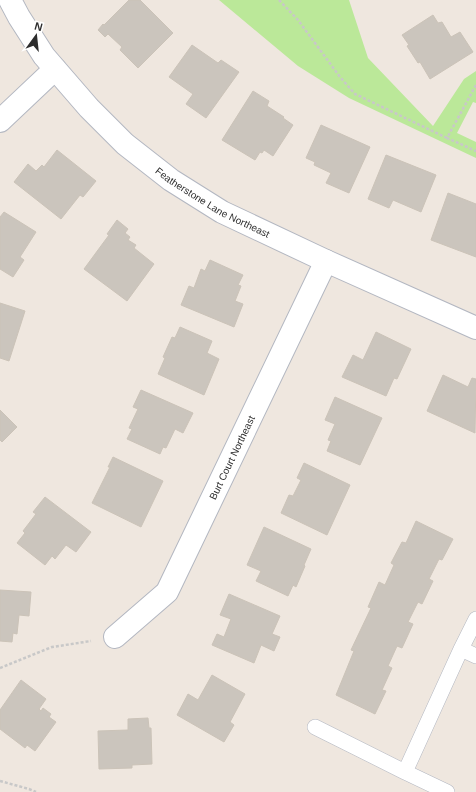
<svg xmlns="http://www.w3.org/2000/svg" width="476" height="792" viewBox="0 0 476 792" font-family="Arial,sans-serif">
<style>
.green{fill:#bbe899}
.building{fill:#cbc5bd;stroke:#cbc3b8}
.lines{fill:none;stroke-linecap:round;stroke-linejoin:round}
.lane-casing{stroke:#b3b7c1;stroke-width:16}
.street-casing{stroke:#b3b7c1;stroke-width:24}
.path{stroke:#c8c8c8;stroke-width:2.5;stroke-dasharray:3 2;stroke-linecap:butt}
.lane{stroke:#fff;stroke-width:15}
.street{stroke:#fff;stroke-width:22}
.labels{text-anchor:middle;stroke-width:3.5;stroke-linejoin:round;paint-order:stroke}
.street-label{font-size:10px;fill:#2d2d2d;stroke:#fff}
</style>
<rect width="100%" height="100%" fill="#efe7df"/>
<!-- green -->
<path class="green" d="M219 0H349L368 58 433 126 464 79 476 71V103L473 102 457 133 476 142V158L349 98 298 66Z"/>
<!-- building -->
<path class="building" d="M129 0H140L173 33 138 68 120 50 122 47 108 34 105 37 98 30 103 24 104 25Z
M433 15 438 23 442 22 451 37 460 32 473 52 430 79 420 62 418 63 407 46 409 45 402 35Z
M192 45 218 63 221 60 239 72 206 118 186 104 193 94 169 77Z
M253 91 269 101 267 106 284 117 283 118 293 125 273 156 264 150 262 153 260 152 255 160 222 140Z
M321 125 370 147 349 193 326 183 331 173 314 165 315 162 306 158Z
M57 150 96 181 83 197 80 195 61 219 14 182 28 164 36 171 42 165 44 167Z
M386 155 436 175 421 212 393 200 389 208 368 199Z
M448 193 476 204V257L431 240Z
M4 212 36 232 20 257 24 260 13 277 0 269V217Z
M117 220 128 229 125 233 130 237 128 240 136 245 134 248 154 264 127 301 84 269 109 235 107 234Z
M210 260 243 275 238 285 241 286 235 301 243 304 234 327 181 305 189 286 194 288 201 269 205 271Z
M0 303 25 311 9 361 0 358Z
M180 327 212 341 207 353 219 359 204 395 158 374 165 358 163 357 172 337 175 338Z
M376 332 411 349 397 379 394 378 386 396 342 377 353 355 363 360Z
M443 375 468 387 472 378 476 379 475 433 427 411Z
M141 390 193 413 183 433 175 429 166 448 163 447 160 454 127 439 132 429 129 428 138 409 133 407Z
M335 397 382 418 360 465 327 451 331 441 328 440 335 424 325 420Z
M0 410 17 427 2 442 0 440Z
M113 457 163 481 141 527 92 503 110 467H108Z
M304 463 350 485 327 535 281 513 289 495 293 496 301 480 297 478Z
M45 497 91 532 76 552 66 545 55 559 52 556 45 565 17 543 25 533 23 531 36 514 33 512Z
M416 521 453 539 442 560 439 559 429 579 433 581 422 604 418 602 408 622 413 624 402 648 397 646 388 666 392 668 382 690 386 691 375 714 336 695 354 651 351 650 371 608 368 607 379 582 385 585 394 565 391 563 402 542 406 543Z
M264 527 311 549 304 565 305 566 296 587 293 585 288 596 256 581 261 571 247 565Z
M0 590 31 592 29 616 19 615 17 634 13 633 12 642 0 641Z
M229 594 280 616 272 634 280 637 274 651 261 645 254 663 212 645 217 634 224 637 231 619 220 615Z
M212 675 245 694 230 722 234 725 224 742 177 715 188 694 198 700Z
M21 680 46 699 39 709 41 711 43 708 51 714 49 717 56 722 35 751 27 745 25 748 0 729V710Z
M148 718 149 728H151L152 764 132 765V768L99 769 98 731 128 730V719Z"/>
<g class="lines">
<!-- lane casing -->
<g class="lane-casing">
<path id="lane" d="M476 619 461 649 476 656
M315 727 405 772 461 649
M405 772 447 792"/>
</g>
<!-- street casing -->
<g class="street-casing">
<g id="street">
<path id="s1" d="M10 0 19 17 44 56 89 108 125 144 171 180 222 212 326 261 476 328"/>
<path d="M0 121 55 69"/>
<path id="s2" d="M115 637 167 592 326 261"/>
</g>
</g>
<!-- path -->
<path class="path" d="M279 0 298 20 340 77 355 94 447 138
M476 85 447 138 476 151
M0 668 52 647 91 641
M0 781 29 789 36 792"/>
<!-- lane -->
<use href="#lane" class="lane"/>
<!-- street -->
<use href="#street" class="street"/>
</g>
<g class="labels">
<!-- street labels -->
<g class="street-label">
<text dy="4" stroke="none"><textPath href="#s1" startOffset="291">Featherstone Lane Northeast</textPath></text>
<text dy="4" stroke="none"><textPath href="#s2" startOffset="218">Burt Court Northeast</textPath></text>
</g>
</g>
<!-- north arrow -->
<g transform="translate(36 36) rotate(15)" stroke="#ffffff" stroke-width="3" paint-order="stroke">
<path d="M0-3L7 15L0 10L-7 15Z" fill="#2d2d2d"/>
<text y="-6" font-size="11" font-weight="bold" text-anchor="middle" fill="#2d2d2d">N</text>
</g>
</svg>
